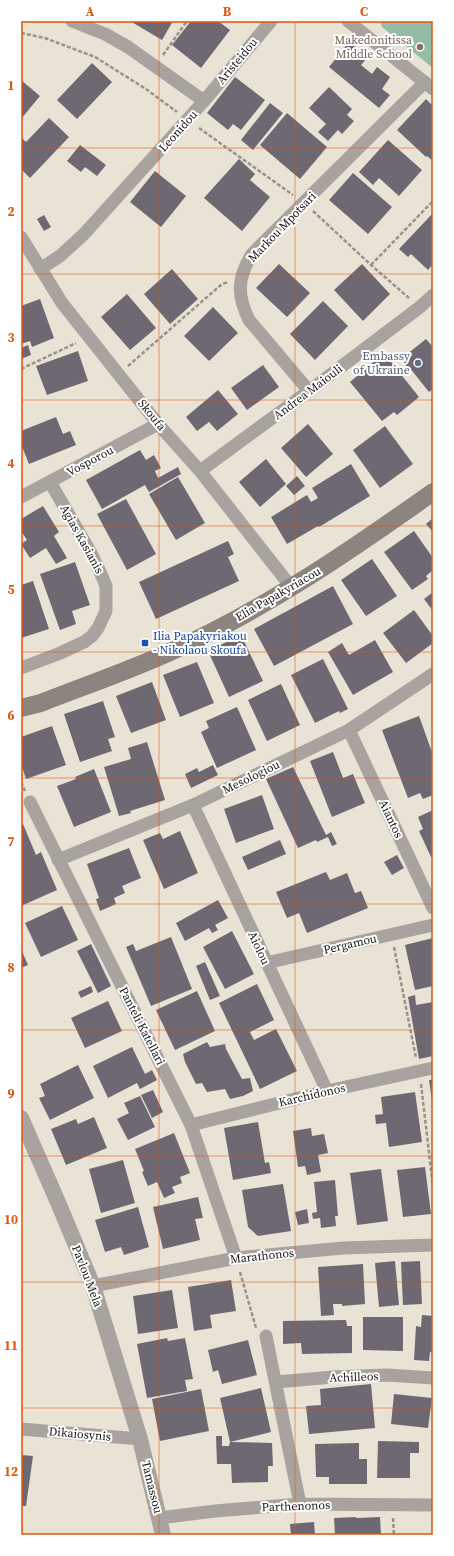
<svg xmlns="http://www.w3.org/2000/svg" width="454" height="1556" viewBox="0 0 454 1556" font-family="'Source Serif 4',serif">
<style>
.green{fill:#95bca5}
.building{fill:#6e6873}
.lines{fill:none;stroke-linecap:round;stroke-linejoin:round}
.path{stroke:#979389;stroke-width:2.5;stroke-dasharray:4 2;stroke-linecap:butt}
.minor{stroke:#a8a39f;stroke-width:13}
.tertiary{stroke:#a8a39f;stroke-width:16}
.secondary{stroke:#8c847e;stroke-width:18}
.grid{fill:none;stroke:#de560c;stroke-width:1;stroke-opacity:0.55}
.education-dot{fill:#8d6e63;stroke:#fff;stroke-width:1.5}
.service-dot{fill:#5c6f8a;stroke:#fff;stroke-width:1.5}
.transit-dot{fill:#1a4fb4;stroke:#fff;stroke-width:1.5}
.labels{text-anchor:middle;stroke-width:4;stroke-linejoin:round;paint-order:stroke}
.education-label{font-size:12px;fill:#785e54;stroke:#fff;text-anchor:end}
.street-label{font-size:12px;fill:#181612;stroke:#fff}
.service-label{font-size:12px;fill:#4e5e75;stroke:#fff;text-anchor:end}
.transit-label{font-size:12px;fill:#164399;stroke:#fff;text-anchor:start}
.neatline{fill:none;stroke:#de560c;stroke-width:1.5}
.grid-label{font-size:13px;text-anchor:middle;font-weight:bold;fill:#de560c}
</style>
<rect width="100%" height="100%" fill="#e9e3d6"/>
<!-- green -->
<path class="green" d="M380 21H433V68L382 27Z"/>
<!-- building -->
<path class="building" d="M130 21H173L162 40Z
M191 21H218L230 30 201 68 172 45Z
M349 42 368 57 361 65 372 74 377 67 390 77 382 89 390 95 379 108 329 67Z
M92 63 112 82 77 119 57 100Z
M235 77 265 100 241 130 233 124 228 130 207 113Z
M21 80 40 96 21 119Z
M329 87 352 109 347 115 354 121 342 134 338 130 328 141 318 132 326 124 309 108Z
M426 99 433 106V161L427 156 426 157 397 130Z
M270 103 283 113 253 150 241 140Z
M287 113 327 147 300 179 260 145Z
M49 118 69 137 30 178 21 169V162L22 160 21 159V137L26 142Z
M388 140 422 170 399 196 379 178 373 185 359 172Z
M80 145 106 165 97 176 85 167 81 172 67 161Z
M239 159 255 174 250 180 270 197 242 231 204 198Z
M155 171 186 196 161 227 130 202Z
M353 173 392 207 368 234 329 200Z
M433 213V264L428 270 411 254 408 257 399 249Z
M44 215 51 227 44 231 37 219Z
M279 264 310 293 287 317 256 288Z
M362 264 390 294 363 321 334 290Z
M172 269 198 299 170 324 144 294Z
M127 294 156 328 130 350 101 317Z
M40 299 54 338 32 347 30 341 21 344V306Z
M323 301 348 326 315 360 290 334Z
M213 307 238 333 209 361 184 336Z
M426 339 433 347V389L429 392 409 367 408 368 401 359Z
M28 345 31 355 21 359V348Z
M78 351 88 381 47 395 36 366Z
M384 353 419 397 397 415 394 412 382 421 350 382Z
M263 365 279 387 247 410 231 388Z
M218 390 238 414 217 431 209 422 197 431 186 417Z
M56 417 63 434 70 431 76 445 29 464 21 444V431Z
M308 424 333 454 306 477 281 448Z
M385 426 413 464 380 488 353 450Z
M140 450 146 460 154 455 161 468 155 471 158 478 178 467 181 474 149 492 145 485 102 509 86 480Z
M266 459 286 484 260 507 239 482Z
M351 464 370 496 319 527 318 526 287 544 271 517 307 495 311 502 318 498 312 488Z
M297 476 305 486 294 495 286 486Z
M178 477 205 523 176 540 149 494Z
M126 499 156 554 127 570 97 514Z
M43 506 59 532 54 536 67 558 56 564 46 548 30 558 21 544 27 540 21 531V519Z
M433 518V532L426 524Z
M414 531 433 558V570L426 576 428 579 412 590 384 552Z
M228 541 234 554 228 557 239 581 156 619 139 582Z
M372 559 397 596 366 616 341 580Z
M75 562 90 605 72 611 76 624 60 630 40 574Z
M33 581 49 629 21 638V585Z
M333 586 353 624 274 666 254 629Z
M433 592V611L424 599Z
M414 610 433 636V643L406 663 383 633Z
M241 635 263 681 229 697 208 651Z
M375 640 393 672 353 695 328 652 342 643 349 655Z
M323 659 348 709 340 713 339 711 315 723 291 675Z
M197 662 214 703 180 717 163 675Z
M152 682 166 720 131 733 116 696Z
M281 684 300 725 267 741 248 700Z
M103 701 115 737 108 739 112 751 80 762 64 714Z
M237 707 256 750 217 768 201 732 209 728 206 721Z
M419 716 433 755V795L423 799 420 793 408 798 382 730Z
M52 726 66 765 26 779 21 764V737Z
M147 742 165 800 130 811 131 813 119 816 104 767 131 759 128 748Z
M333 752 343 778 353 774 365 803 332 817 310 761Z
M213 765 218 775 191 788 185 774 197 768 199 772Z
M293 767 326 835 331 832 337 844 332 846 328 837 317 842 316 840 298 848 266 779Z
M94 769 111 812 74 827 57 786 76 779 75 777Z
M262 795 274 829 236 843 224 809Z
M433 810V857H431L419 831 423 829 418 817Z
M23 824 36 855 41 852 57 890 21 906V825Z
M180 831 198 873 164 889 143 840 160 833 163 839Z
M280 840 286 854 248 870 242 857Z
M129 848 141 878 122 886 125 893 114 898 116 904 100 911 96 899 99 898 87 864Z
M397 855 404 868 392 875 384 862Z
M326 872 330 880 347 873 355 893 361 891 368 908 307 933 299 913 287 918 276 892Z
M218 900 228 918 215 925 218 930 212 933 209 928 185 941 176 923Z
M62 906 78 940 41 957 25 923Z
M232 931 254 974 225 989 203 947Z
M171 937 192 989 151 1006 126 947 133 944 136 951Z
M433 938V986L415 990 405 945Z
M91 944 111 986 98 993 77 951Z
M21 949 28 965 21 968Z
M205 962 220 996 210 1000 196 966Z
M257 984 274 1020 250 1032 254 1040 276 1029 297 1071 260 1089 219 1003Z
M91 986 93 992 81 998 78 992Z
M197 991 215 1031 175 1050 156 1010Z
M415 995 416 1005 433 1002V1056L419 1059 408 997Z
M108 1001 122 1031 85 1048 71 1018Z
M207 1042 210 1047 225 1044 226 1049 242 1079 250 1078 253 1091 243 1096 230 1099 225 1089 207 1092 202 1083 196 1084 185 1062 183 1054Z
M132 1047 145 1074 152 1070 157 1080 140 1089 137 1083 108 1098 93 1066Z
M78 1065 94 1098 50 1120 39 1098 45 1096 40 1084Z
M429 1080H433V1101H432Z
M153 1090 163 1112 152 1118 141 1095Z
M415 1092 422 1142 389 1147 386 1123 376 1124 375 1115 383 1114 381 1097Z
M140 1096 155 1127 128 1140 117 1119 129 1113 124 1103Z
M94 1117 107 1148 66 1165 51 1129 76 1119 78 1124Z
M258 1122 265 1163 269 1162 271 1173 233 1180 224 1128Z
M311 1128 312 1136 324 1134 328 1153 318 1155 321 1172 307 1175 305 1166 298 1167 293 1131Z
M174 1133 190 1173 180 1177 182 1183 172 1187 175 1193 164 1198 157 1182 148 1186 142 1172 144 1171 135 1149Z
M123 1160 135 1203 101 1213 89 1169Z
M425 1167 431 1214 403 1217 397 1170Z
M381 1169 388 1221 357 1225 350 1173Z
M335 1180 338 1216H335L336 1226 321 1228 320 1218 313 1219 312 1213 317 1212 314 1182Z
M283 1184 291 1231 258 1236 248 1227 242 1190Z
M198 1197 203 1218 195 1219 200 1240 163 1249 153 1207Z
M138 1207 149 1247 124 1255 121 1247 105 1252 95 1220Z
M307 1209 309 1223 298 1225 295 1212Z
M395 1261 399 1305 379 1307 375 1263Z
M420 1261 422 1304 403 1305 401 1262Z
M363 1264 365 1304 342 1306V1304H333L334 1315 321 1316 318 1267Z
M231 1280 236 1311 210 1315 212 1328 194 1331 188 1287Z
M172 1290 178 1328 138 1334 133 1296Z
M422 1315 433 1316V1352H430L429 1361 414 1360 416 1326 421 1327Z
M363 1317H403V1351L363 1350Z
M346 1320 347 1326H352V1353L302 1354 301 1343 283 1344V1321Z
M167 1338 168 1341 185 1338 193 1379 185 1380 187 1391 147 1398 137 1344Z
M248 1340 257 1375 222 1384 218 1370 213 1372 208 1350Z
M371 1384 375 1428 309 1434 306 1406 321 1405 320 1389Z
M261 1388 271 1432 230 1442 220 1398Z
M201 1389 209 1431 160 1441 152 1399Z
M394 1394 432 1398 428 1428 391 1424Z
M216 1436H222V1446H229L230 1442 272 1443 273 1466H268V1482L232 1483 231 1464H217Z
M378 1441 419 1442V1453H410V1478H377Z
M359 1443V1459H367V1484H329V1477H316L315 1444Z
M21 1455 33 1456 26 1506H21Z
M356 1517V1518L380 1517 381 1535H335L334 1518Z
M314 1522 315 1535H291L290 1524Z"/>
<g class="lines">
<!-- path -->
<path class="path" d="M21 33 45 38 95 57 146 89 177 112
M163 55 187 21
M199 128 293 195
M313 211 371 265 409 298
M371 265 433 201
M128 366 222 284 228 282
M21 369 76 343
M21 782 25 791
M394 947 416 1058
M421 1084 433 1187
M240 1272 256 1328
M393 1518 394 1535"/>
<!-- minor -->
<path class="minor" d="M348 21 433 89
M204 101 271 21
M21 237 62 303 158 424 200 471 292 588
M40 269 60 256 84 234 204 101 128 47 105 34 72 21
M309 391 249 320C237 296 237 278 252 254L425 82
M200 471 309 391 420 307 433 295
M21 497 158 424
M21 668 58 654 84 642 92 636 98 628 106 611V586L101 574 91 553 50 482
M349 730 433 908
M30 802 191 1125 236 1258
M193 805 327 1091
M58 860 193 805 349 730 433 674
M266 963 433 925
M191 1125 327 1091 433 1068
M93 1286 236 1258 343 1248 433 1245
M266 1336 300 1504
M276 1382 333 1377 387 1375 433 1378
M21 1429 140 1439
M159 1518 215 1511 300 1504 433 1505"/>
<!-- tertiary -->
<path class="tertiary" d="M21 1118 57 1200 93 1286 140 1439 163 1535"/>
<!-- secondary -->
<path class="secondary" d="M21 708 41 703C84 686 128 671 170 652 264 610 350 551 433 492"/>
</g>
<!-- grid -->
<path class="grid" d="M159 21V1535M295 21V1535M21 148H433M21 274H433M21 400H433M21 526H433M21 652H433M21 778H433M21 904H433M21 1030H433M21 1156H433M21 1282H433M21 1408H433"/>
<!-- markers -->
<circle class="education-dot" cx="420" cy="47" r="4"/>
<circle class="service-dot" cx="418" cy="363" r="4"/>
<rect class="transit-dot" x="141" y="639" width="8" height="8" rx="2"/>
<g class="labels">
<!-- education labels -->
<g class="education-label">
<text x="412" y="44">Makedonitissa<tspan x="412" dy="14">Middle School</tspan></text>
</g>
<!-- street labels -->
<g class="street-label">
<text transform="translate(237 61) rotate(-50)" y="4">Aristeidou</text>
<text transform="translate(178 131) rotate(-48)" y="4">Leonidou</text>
<text transform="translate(282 227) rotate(-46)" y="4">Markou Mpotsari</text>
<text transform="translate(308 392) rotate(-37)" y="4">Andrea Maiouli</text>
<text transform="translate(152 415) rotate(51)" y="4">Skoufa</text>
<text transform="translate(90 461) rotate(-28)" y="4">Vosporou</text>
<text transform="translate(82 539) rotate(61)" y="4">Agias Kasianis</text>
<text transform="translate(278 594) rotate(-30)" y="4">Elia Papakyriacou</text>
<text transform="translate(251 777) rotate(-26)" y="4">Mesologiou</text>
<text transform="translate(391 819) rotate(65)" y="4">Aiantos</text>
<text transform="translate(350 944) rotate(-13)" y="4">Pergamou</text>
<text transform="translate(259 948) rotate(65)" y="4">Aiolou</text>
<text transform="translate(142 1026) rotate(63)" y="4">Panteli Katellari</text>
<text transform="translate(312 1095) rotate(-13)" y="4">Karchidonos</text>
<text transform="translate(262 1256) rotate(-6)" y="4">Marathonos</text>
<text transform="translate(87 1276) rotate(69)" y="4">Pavlou Mela</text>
<text transform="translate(354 1377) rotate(-2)" y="4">Achilleos</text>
<text transform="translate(80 1434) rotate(5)" y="4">Dikaiosynis</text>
<text transform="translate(152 1487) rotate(76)" y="4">Tamassou</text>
<text transform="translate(296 1506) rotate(-2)" y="4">Parthenonos</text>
</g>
<!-- service labels -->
<g class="service-label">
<text x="410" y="360">Embassy<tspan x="410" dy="14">of Ukraine</tspan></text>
</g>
<!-- transit labels -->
<g class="transit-label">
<text x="153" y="640">Ilia Papakyriakou<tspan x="153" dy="14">- Nikolaou Skoufa</tspan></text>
</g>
</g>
<!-- border -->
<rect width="454" height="1556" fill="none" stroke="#ffffff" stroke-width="44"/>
<rect x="22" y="22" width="410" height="1512" class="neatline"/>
<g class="grid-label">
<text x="90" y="16">A</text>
<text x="227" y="16">B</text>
<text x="364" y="16">C</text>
<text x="11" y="90">1</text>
<text x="11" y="216">2</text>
<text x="11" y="342">3</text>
<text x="11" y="468">4</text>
<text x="11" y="594">5</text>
<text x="11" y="720">6</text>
<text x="11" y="846">7</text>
<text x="11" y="972">8</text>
<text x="11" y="1098">9</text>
<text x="11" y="1224">10</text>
<text x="11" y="1350">11</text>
<text x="11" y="1476">12</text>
</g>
</svg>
